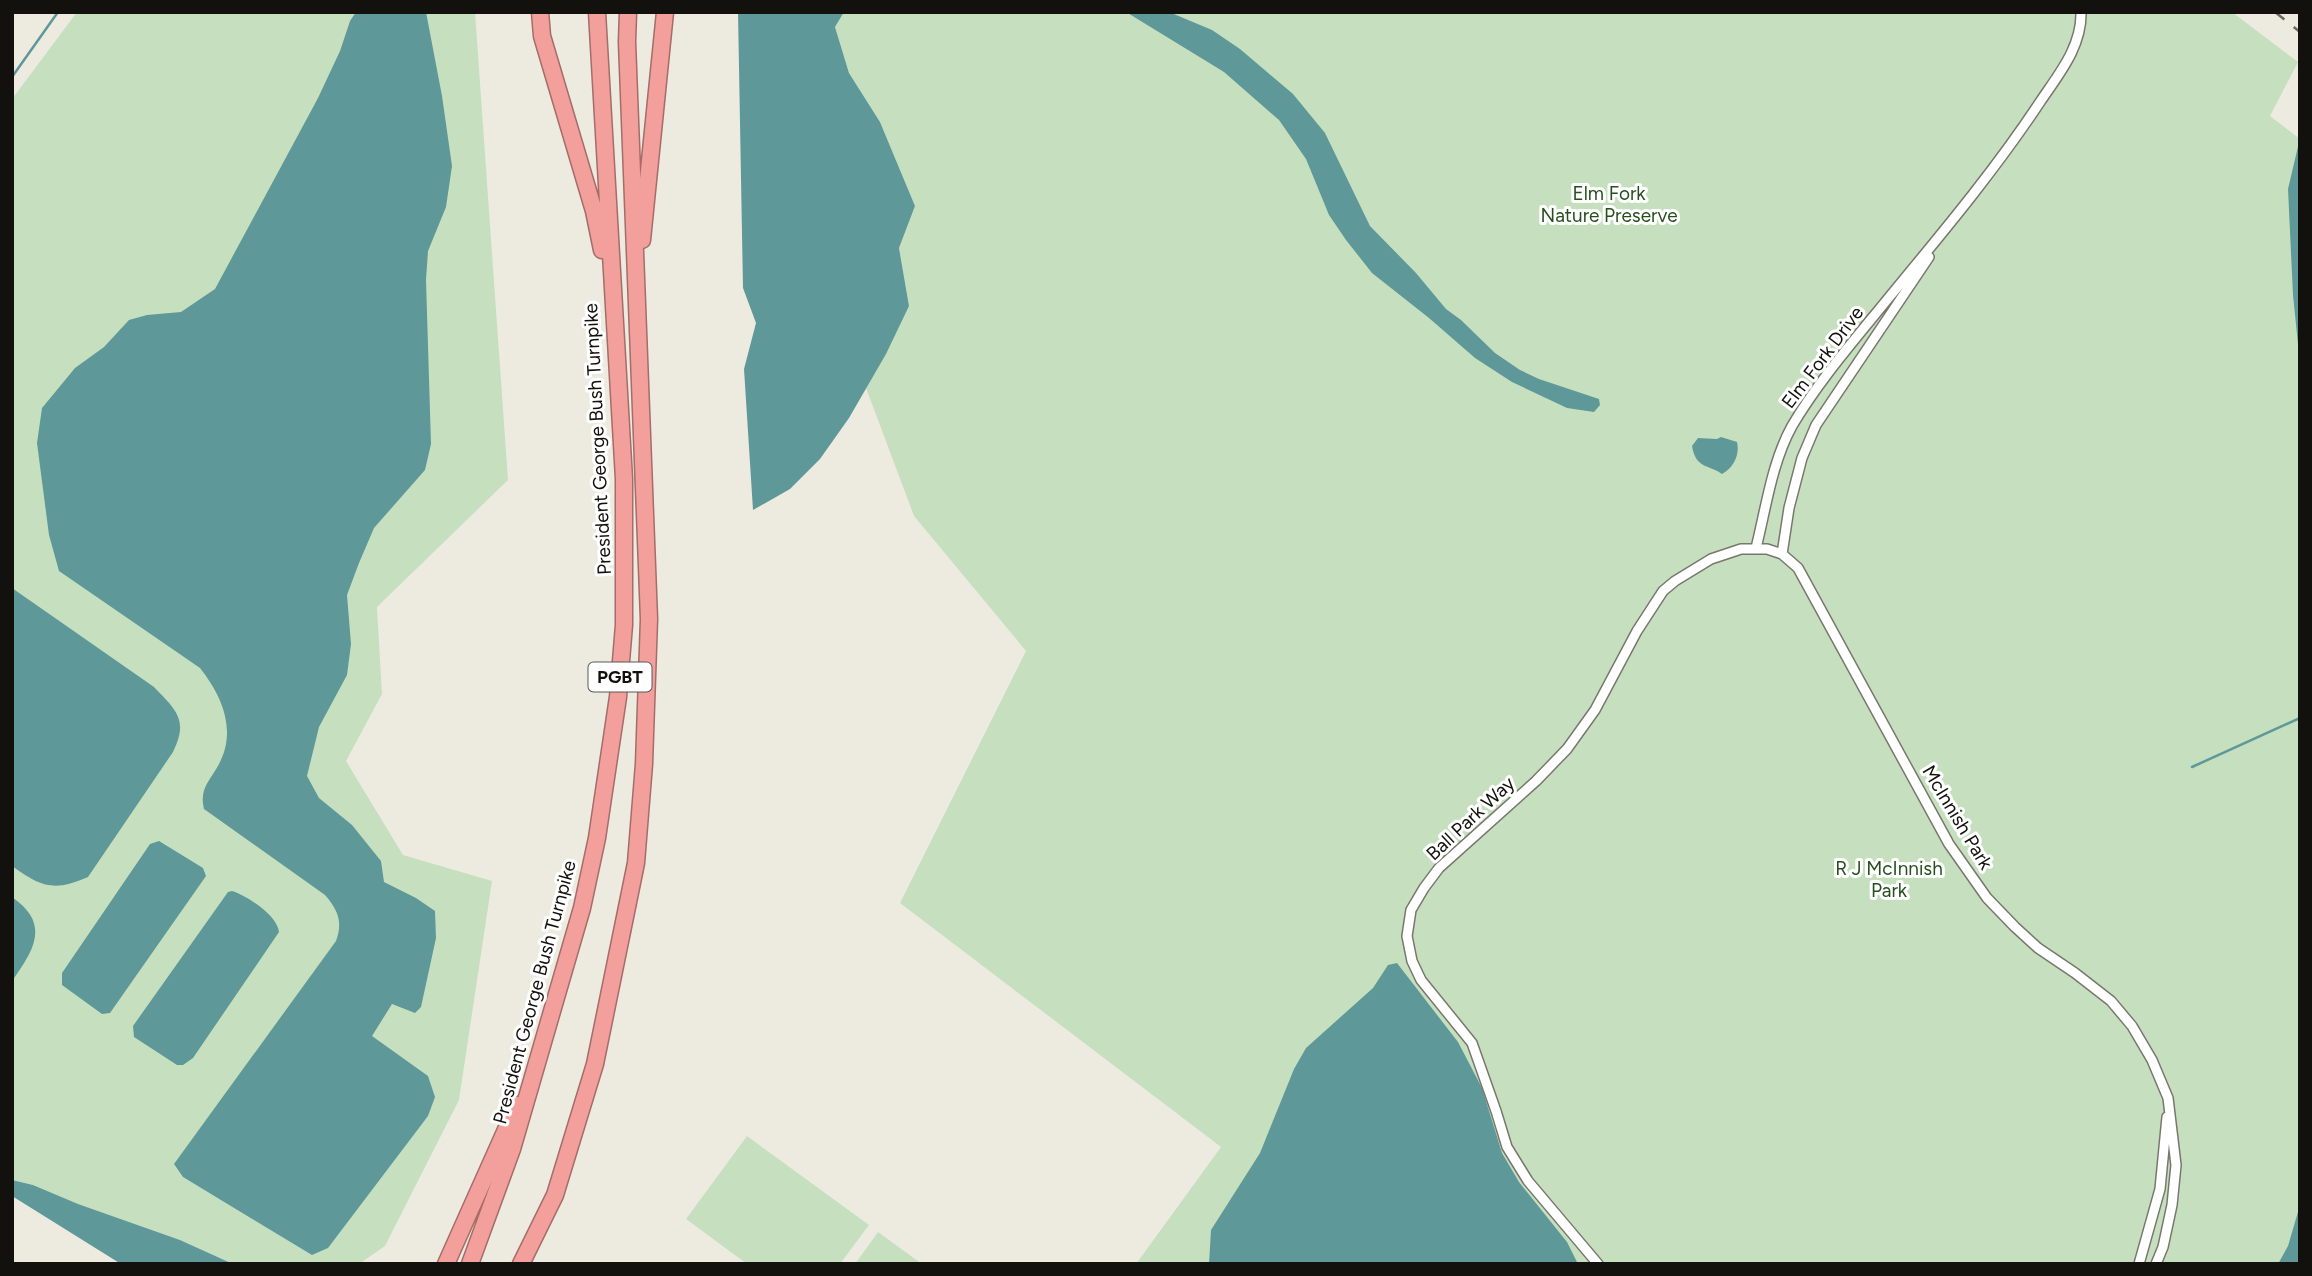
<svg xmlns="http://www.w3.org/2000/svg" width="2312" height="1276" viewBox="0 0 2312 1276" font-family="Figtree,sans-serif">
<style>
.green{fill:#c6e0bf}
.water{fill:#5f9898}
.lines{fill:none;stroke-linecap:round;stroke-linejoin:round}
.stream{stroke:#5f9898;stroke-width:2.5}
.street-casing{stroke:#79776d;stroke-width:12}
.highway-casing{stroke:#a46d69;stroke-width:19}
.street{stroke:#fff;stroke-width:9}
.highway{stroke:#f39f9b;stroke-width:16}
.rail{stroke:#6b6962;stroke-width:2.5;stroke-dasharray:12 12;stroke-linecap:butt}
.labels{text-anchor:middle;stroke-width:6;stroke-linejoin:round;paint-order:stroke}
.shield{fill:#fff;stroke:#595856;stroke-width:2}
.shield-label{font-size:18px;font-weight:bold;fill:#12110d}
.park-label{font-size:19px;fill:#274f1d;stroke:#fff}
.street-label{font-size:19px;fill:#12110d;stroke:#fff}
</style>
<rect width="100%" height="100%" fill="#edebe0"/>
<!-- green -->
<path class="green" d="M77 12H475L508 480 377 607 382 694 346 761 403 855 492 881 459 1100 385 1246 359 1264H233L180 1240 77 1204 33 1185 12 1180V99Z
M844 12H2232L2298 62 2270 116 2300 139V1264H1136L1221 1147 900 903 1026 651 914 516 866 388 909 306 899 248 915 206 880 122 849 73 835 27Z
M747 1136 869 1225 840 1264H747L686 1219Z
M878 1232 922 1264H855Z"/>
<!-- water -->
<path class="water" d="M356 12H426L442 96 452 166 446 207 428 251 426 280 431 444 425 470 374 528 359 563 347 595 351 644 347 675 319 727 307 776 319 798 352 825 381 861 384 882 416 898 435 911 436 938 421 1007 415 1013 392 1004 372 1036 428 1076 435 1097 428 1116 328 1248 312 1255 183 1177 174 1164 336 941C343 922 338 910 325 895L204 809C199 788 210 781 219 764 237 730 222 696 200 668L59 571 49 535 37 443 42 408 75 368 104 347 129 320 147 315 181 312 215 289 318 98 340 51 350 21Z
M738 12H844L835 27 849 73 880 122 915 206 899 248 909 306 886 354 849 418 820 459 790 489 753 510 744 369 756 323 743 288Z
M1126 12H1169L1212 30 1240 49 1293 94 1325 133 1370 226 1416 273 1446 309 1461 320 1495 353 1520 370 1539 379 1599 399 1600 405 1594 412 1567 408 1512 382 1475 358 1429 318 1372 273 1346 240 1329 215 1306 159 1279 120 1224 72Z
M2300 138V364L2293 295 2288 189Z
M1721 437 1737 442C1740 454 1734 468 1722 474 1708 464 1696 469 1692 446L1698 438 1717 439Z
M12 588 154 687C176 710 189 720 173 752L88 877C54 892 41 887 12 866Z
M159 841 203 868 206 876 110 1013 102 1014 62 985V973L150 844Z
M232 891C246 895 278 916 279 932L193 1058 183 1065H177L134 1037 133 1026 228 892Z
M12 897C51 924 34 950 12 981Z
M1397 963 1458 1042 1482 1088 1502 1153 1519 1182 1567 1242 1578 1264H1209L1211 1230 1260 1153 1294 1069 1306 1048 1373 988 1388 965Z
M12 1180 33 1185 78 1204 180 1240 233 1264H121L12 1196Z
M2300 1205V1264H2278L2288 1246Z"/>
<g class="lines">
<!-- stream -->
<path class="stream" d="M12 77 58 12
M2192 767 2300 718"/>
<!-- street casing -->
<g class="street-casing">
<path id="street" d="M1756 548C1766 508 1772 462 1792 426 1819 380 1857 337 1891 295 1943 232 1995 170 2040 102 2058 75 2082 47 2081 12
M1782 554 1789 508 1802 458 1816 425 1929 257
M1598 1264 1528 1181 1507 1147 1496 1111 1472 1043 1421 980 1412 961 1407 936 1411 910 1424 888 1439 868 1536 781 1567 749 1595 710 1637 631 1663 591 1675 581 1711 559 1741 549H1767L1782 554 1798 568 1949 844 1987 898 2015 927 2038 948 2075 973 2111 1001 2132 1026 2152 1060 2168 1098 2176 1165 2172 1205 2163 1247 2156 1264
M2139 1264 2160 1189 2167 1117"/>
</g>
<!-- highway casing -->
<g class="highway-casing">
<path id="highway" d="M540 12 542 36 594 211 602 250
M642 240 665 12
M446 1264 517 1105
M470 1264 512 1149 582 908 597 838 618 697 624 625V479L597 12
M521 1264 555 1195 595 1064 636 863 644 764 649 619 627 42 628 12"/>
</g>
<!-- street -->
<use href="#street" class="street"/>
<!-- highway -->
<use href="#highway" class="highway"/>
<!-- rail -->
<path class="rail" d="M2275 12 2300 32"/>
</g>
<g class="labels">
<!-- shield labels -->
<rect class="shield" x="588.5" y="662.5" width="63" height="29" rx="5"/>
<g class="shield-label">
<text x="620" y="683">PGBT</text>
</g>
<!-- park labels -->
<g class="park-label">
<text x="1609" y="200">Elm Fork<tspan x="1609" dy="22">Nature Preserve</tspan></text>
<text x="1889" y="875">R J McInnish<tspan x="1889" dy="22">Park</tspan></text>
</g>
<!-- street labels -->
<g class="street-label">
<text transform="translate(1822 357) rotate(-53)" y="7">Elm Fork Drive</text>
<text transform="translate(597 439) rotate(-93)" y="7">President George Bush Turnpike</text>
<text transform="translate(1958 817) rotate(59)" y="7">McInnish Park</text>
<text transform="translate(1470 818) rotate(-43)" y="7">Ball Park Way</text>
<text transform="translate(534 992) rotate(-75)" y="7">President George Bush Turnpike</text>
</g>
</g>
<!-- border -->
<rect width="2312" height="1276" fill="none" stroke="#12110d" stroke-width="28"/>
</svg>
